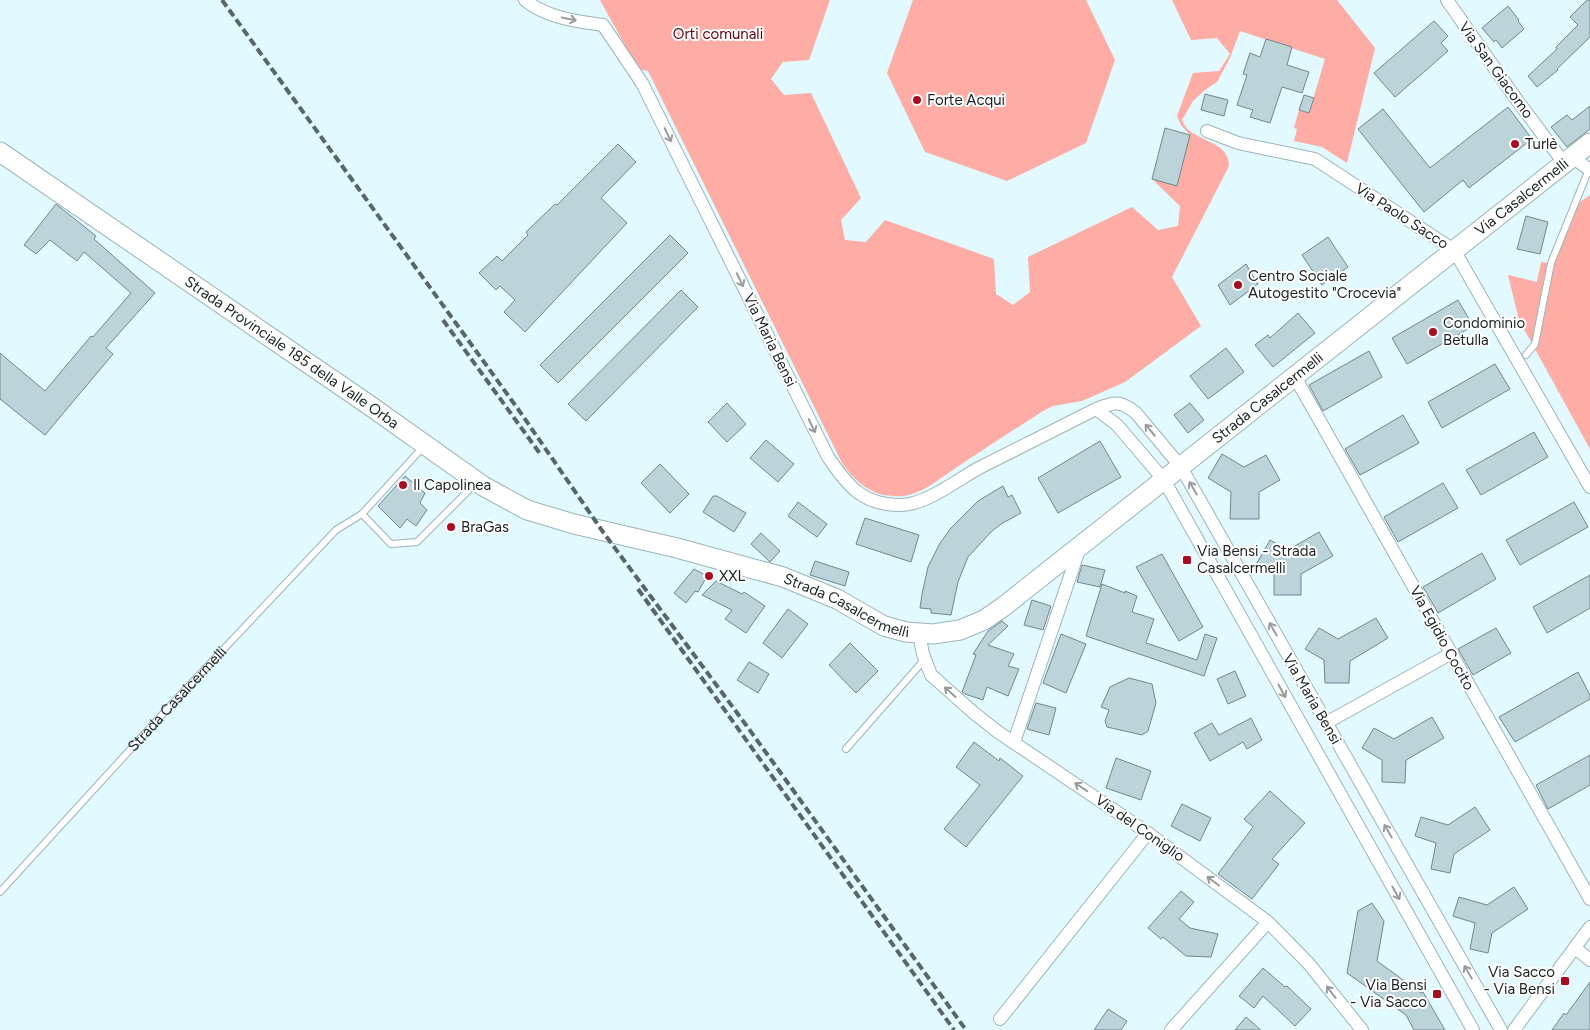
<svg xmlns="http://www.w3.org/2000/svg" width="1590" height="1030" viewBox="0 0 1590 1030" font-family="Figtree,sans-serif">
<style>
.green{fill:#fdaca6}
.building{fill:#bcd3d9;stroke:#71878c}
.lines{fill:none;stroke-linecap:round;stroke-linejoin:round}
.lane-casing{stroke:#9db3b9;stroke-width:8}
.street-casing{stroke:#9db3b9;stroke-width:14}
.secondary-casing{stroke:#9db3b9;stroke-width:21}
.lane{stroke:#fff;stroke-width:6}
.street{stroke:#fff;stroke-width:12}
.secondary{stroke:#fff;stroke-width:19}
.rail{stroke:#586569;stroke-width:4;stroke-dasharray:8 4;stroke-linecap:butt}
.oneway{stroke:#989c9c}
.poi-dot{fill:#a60d21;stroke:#fff;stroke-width:2}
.labels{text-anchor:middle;stroke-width:4;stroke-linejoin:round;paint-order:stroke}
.park-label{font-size:15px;fill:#62020e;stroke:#fff}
.street-label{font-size:15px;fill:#1a2224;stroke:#fff}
.poi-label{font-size:15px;fill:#1a2224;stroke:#fff;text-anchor:start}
</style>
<rect width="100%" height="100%" fill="#e1f9ff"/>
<!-- green -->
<path class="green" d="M600 0H830L809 60 783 62 771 79 784 95 811 93 861 198 841 220 845 240 866 242 885 220 994 259 996 294 1013 305 1030 292 1028 257 1132 207 1158 230 1178 226 1180 206 1152 179 1177 185 1190 135 1181 125 1177 116 1193 73 1219 71 1230 54 1217 38 1191 40 1172 0H1337L1375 48 1347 163 1322 147 1294 141 1297 129 1294 128 1299 110 1309 113 1325 59 1240 31 1230 58 1217 82 1205 90 1193 101 1182 120C1190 143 1229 138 1229 166L1172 277 1201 326 1125 382 1082 401 1053 406 1043 411C1015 429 987 447 960 465 943 476 923 494 903 496 874 498 858 485 842 463L648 71 638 69Z
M913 0H1086L1115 60 1086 143 1007 181 925 152 887 73Z
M1590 195V449L1519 320 1508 275 1537 282 1541 262 1553 264 1577 204Z"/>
<!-- building -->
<path class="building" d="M1587 0H1590V37L1557 69 1558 70 1537 87 1528 76 1557 49 1556 47 1578 25 1570 17Z
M1508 6 1519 20 1518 21 1524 29 1502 48 1496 40 1494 42 1482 28Z
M1434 21 1448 36 1441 43 1448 51 1395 97 1374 73Z
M1266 39 1292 47 1287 65 1309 72 1302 93 1282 87 1270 123 1250 117 1253 110 1237 105 1247 75 1243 74 1250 53 1260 57Z
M1205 94 1228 100 1224 116 1201 110Z
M1304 95 1314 98 1309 113 1299 110Z
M1590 106V129L1567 147 1551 127 1567 115 1572 120Z
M1508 107 1532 139 1469 188 1463 180 1424 212 1358 129 1383 109 1430 168Z
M1165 128 1190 135 1177 186 1152 179Z
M618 144 636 162 601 198 627 223 525 332 504 312 515 300 500 286 496 290 479 273 497 256 502 261 528 235 526 232 555 204 557 205Z
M56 204 96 236 94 239 155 293 106 348 113 354 45 435 0 399V353L45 391 91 336 93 337 131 293 84 252 77 261 50 240 36 254 24 245Z
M1526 216 1548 222 1540 254 1517 249Z
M670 235 688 253 558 383 540 365Z
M1328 237 1348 267 1322 285 1302 255Z
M1246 264 1258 284 1230 305 1218 285Z
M681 290 698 307 586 421 568 404Z
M1458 300 1473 326 1407 364 1392 338Z
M1298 313 1315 333 1273 367 1255 345 1268 335 1270 338Z
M1226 348 1244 372 1208 399 1190 376Z
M1369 351 1382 377 1323 411 1309 385Z
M1495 364 1510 389 1442 428 1428 402Z
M727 403 746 424 727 442 708 422Z
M1190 403 1204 420 1188 433 1174 415Z
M1403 415 1419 443 1360 475 1345 449Z
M1534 432 1548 457 1481 495 1466 470Z
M766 440 794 464 778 482 750 458Z
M1100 441 1121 477 1058 513 1038 478Z
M1222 454 1244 467 1266 455 1280 480 1259 492V519H1230L1231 492 1208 478Z
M660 464 689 494 670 513 641 483Z
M405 476 425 493 420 503 427 510 416 526 407 519 400 528 378 506Z
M1443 483 1458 508 1398 542 1384 517Z
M1003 486 1008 497 1012 495 1021 513 1001 524 991 532 968 557 958 582 951 615 931 613V609L920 608 922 594 928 567 940 543 951 528 978 501Z
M713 496H717L746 513 734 532 703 512Z
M798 502 827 524 817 537 788 516Z
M1574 502 1588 527 1520 565 1506 540Z
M865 518 919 535 911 562 856 544Z
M1319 532 1333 556 1301 574V595H1274V574L1257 563 1270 540 1288 550Z
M761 533 780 551 770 562 751 544Z
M1482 553 1496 579 1438 613 1423 587Z
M1162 554 1203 627 1179 641 1136 567Z
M815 561 849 572 845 586 810 575Z
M1082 565 1105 570 1100 587 1077 582Z
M694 569 707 576 698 592 695 591 686 603 674 593Z
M1590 575V608L1547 633 1533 607Z
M716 581 742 594 744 592 765 606 746 633 725 619 732 610 702 595Z
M1102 584 1125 593V591L1137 596 1132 612 1154 619 1146 643 1197 660 1205 634 1217 638 1204 676 1086 636Z
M1032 600 1051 606 1043 630 1024 625Z
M788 609 808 624 782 658 763 643Z
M1376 618 1388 638 1350 661 1349 683H1325L1324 660 1305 649 1319 628 1338 639Z
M1002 621 1008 626 988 645 1014 654 1008 666 1019 669 1008 696 987 687 983 700 965 694 962 692 976 655 973 654 988 631Z
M1496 628 1511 653 1473 675 1458 649Z
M1061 634 1086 644 1066 693 1043 683Z
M850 643 878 671 856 693 829 665Z
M749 662 769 674 758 693 737 680Z
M1235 671 1246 696 1228 704 1217 679Z
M1578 672 1590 695V699L1515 742 1499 717Z
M1129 678 1152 684 1156 703 1148 731 1142 735 1107 727 1105 721 1109 710 1101 707 1110 687Z
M1036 703 1056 708 1049 735 1027 729Z
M1432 717 1444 738 1406 760 1405 783 1382 782V760L1362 748 1374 728 1394 739Z
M1251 718 1262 740 1247 749 1243 742 1210 761 1194 733 1212 723 1219 735Z
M974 742 999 761 1000 758 1023 776 966 847 944 829 980 785 956 767Z
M1590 755V785L1548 809 1536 785Z
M1116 758 1151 771 1141 800 1106 788Z
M1270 791 1305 823 1272 859 1279 864 1252 899 1218 874 1253 827 1244 819Z
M1182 804 1211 818 1200 841 1171 826Z
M1475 807 1490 830 1454 854 1450 873 1431 869 1436 843 1415 836 1421 817 1448 825Z
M1514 887 1528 909 1492 933 1488 953 1470 949 1475 923 1453 916 1459 897 1487 905Z
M1181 891 1194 902 1179 919 1190 928 1218 934 1211 957 1186 956 1163 937 1161 939 1148 928Z
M1372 903 1384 921 1377 961 1421 993 1423 992 1445 1030H1414L1406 1015 1347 973 1358 911Z
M1263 968 1285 987 1287 986 1311 1009 1295 1026 1263 996 1254 1008 1239 996Z
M1590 982V1030H1552L1564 1013 1566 1015Z
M1108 1009 1127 1021 1121 1030H1094Z
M1246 1017 1261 1030H1235Z"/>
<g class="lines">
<!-- lane casing -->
<g class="lane-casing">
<g id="lane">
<path d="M1526 355 1535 344 1551 263 1589 169"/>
<path d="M424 446 362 514 391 544 417 542 475 484"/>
<path d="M846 749 925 659"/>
<path id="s1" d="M0 892 171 705 336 530 362 514"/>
</g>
</g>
<!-- street casing -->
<g class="street-casing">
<path id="street" d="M525 0C547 18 576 21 603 25L642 83 828 457C847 485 862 505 900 505 926 505 957 480 979 468 1018 448 1057 429 1096 409 1114 402 1120 400 1136 413L1181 467 1501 1030
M1447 0 1514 96 1564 163
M1207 131 1238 143 1315 159 1454 250 1590 487
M1572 157 1590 170
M1295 377 1590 899
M1096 409 1117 425 1164 480 1473 1030
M919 634 923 654 931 675 974 713 998 732 1148 833 1268 922 1309 964 1362 1030
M1326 723 1450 654
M1014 742 1080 547
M1575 948 1590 960
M1000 1019 1148 833
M1171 1030 1268 922
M1514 1030 1590 927"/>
</g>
<!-- secondary casing -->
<g class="secondary-casing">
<g id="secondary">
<path id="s2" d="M0 152 369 405 483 486 527 510 574 524 677 548 783 577 837 599 884 626 906 632 933 634 960 630 984 620 1003 607 1590 143"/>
</g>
</g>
<!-- lane -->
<use href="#lane" class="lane"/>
<!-- street -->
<use href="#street" class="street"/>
<!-- secondary -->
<use href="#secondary" class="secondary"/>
<!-- rail -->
<path class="rail" d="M222 0 518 409 603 532 749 729 966 1030
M443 320 541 455
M638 589 954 1030"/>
</g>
<!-- one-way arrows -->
<defs><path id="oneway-shaft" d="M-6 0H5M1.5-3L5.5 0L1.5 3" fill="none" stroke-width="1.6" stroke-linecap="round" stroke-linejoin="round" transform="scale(1.25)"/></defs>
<g class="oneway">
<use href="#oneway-shaft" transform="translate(569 19) rotate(12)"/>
<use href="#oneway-shaft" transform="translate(668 135) rotate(64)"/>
<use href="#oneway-shaft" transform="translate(740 280) rotate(64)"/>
<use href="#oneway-shaft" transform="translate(812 426) rotate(64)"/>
<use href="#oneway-shaft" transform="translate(1150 430) rotate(-130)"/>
<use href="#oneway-shaft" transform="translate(1193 488) rotate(-120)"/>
<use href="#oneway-shaft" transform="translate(1273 629) rotate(-120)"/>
<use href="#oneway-shaft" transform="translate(1282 691) rotate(61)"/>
<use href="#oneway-shaft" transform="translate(950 692) rotate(-138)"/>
<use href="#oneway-shaft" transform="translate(1081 787) rotate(-146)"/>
<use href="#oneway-shaft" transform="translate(1388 831) rotate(-120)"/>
<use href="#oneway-shaft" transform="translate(1213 881) rotate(-143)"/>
<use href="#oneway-shaft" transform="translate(1396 893) rotate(61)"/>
<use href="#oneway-shaft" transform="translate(1468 972) rotate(-120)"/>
<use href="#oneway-shaft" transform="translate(1331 992) rotate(-128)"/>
</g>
<!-- markers -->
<g class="poi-dot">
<circle cx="917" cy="100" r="5"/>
<circle cx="1515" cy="144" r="5"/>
<circle cx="1238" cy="285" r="5"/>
<circle cx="1433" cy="332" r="5"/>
<circle cx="403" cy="485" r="5"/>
<circle cx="451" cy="527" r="5"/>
<rect x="1182" y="555" width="10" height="10" rx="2.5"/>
<circle cx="709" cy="576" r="5"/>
<rect x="1560" y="976" width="10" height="10" rx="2.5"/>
<rect x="1432" y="989" width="10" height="10" rx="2.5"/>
</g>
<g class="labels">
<!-- park labels -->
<g class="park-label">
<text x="718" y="39">Orti comunali</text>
</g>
<!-- street labels -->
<g class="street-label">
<text transform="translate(1496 70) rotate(54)" y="5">Via San Giacomo</text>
<text dy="5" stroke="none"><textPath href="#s2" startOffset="1802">Via Casalcermelli</textPath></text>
<text transform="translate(1402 216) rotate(33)" y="5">Via Paolo Sacco</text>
<text transform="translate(770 340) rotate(64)" y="5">Via Maria Bensi</text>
<text dy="5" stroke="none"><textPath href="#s2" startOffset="354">Strada Provinciale 185 della Valle Orba</textPath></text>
<text dy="5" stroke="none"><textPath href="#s2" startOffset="1478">Strada Casalcermelli</textPath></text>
<text dy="5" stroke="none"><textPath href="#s2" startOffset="972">Strada Casalcermelli</textPath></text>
<text transform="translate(1442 638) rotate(61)" y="5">Via Egidio Cocito</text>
<text dy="5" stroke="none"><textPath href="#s1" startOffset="262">Strada Casalcermelli</textPath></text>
<text transform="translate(1312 699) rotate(60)" y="5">Via Maria Bensi</text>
<text transform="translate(1140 828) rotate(35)" y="5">Via del Coniglio</text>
</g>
<!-- poi labels -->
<g class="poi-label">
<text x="927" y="105">Forte Acqui</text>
<text x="1525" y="149">Turlè</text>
<text x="1248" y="281">Centro Sociale<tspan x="1248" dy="17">Autogestito "Crocevia"</tspan></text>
<text x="1443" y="328">Condominio<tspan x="1443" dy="17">Betulla</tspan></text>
<text x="413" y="490">Il Capolinea</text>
<text x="461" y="532">BraGas</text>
<text x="1197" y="556">Via Bensi - Strada<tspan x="1197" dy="17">Casalcermelli</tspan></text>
<text x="719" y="581">XXL</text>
<text x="1555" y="977" text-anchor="end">Via Sacco<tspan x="1555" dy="17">- Via Bensi</tspan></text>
<text x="1427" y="990" text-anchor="end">Via Bensi<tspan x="1427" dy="17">- Via Sacco</tspan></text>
</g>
</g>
</svg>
